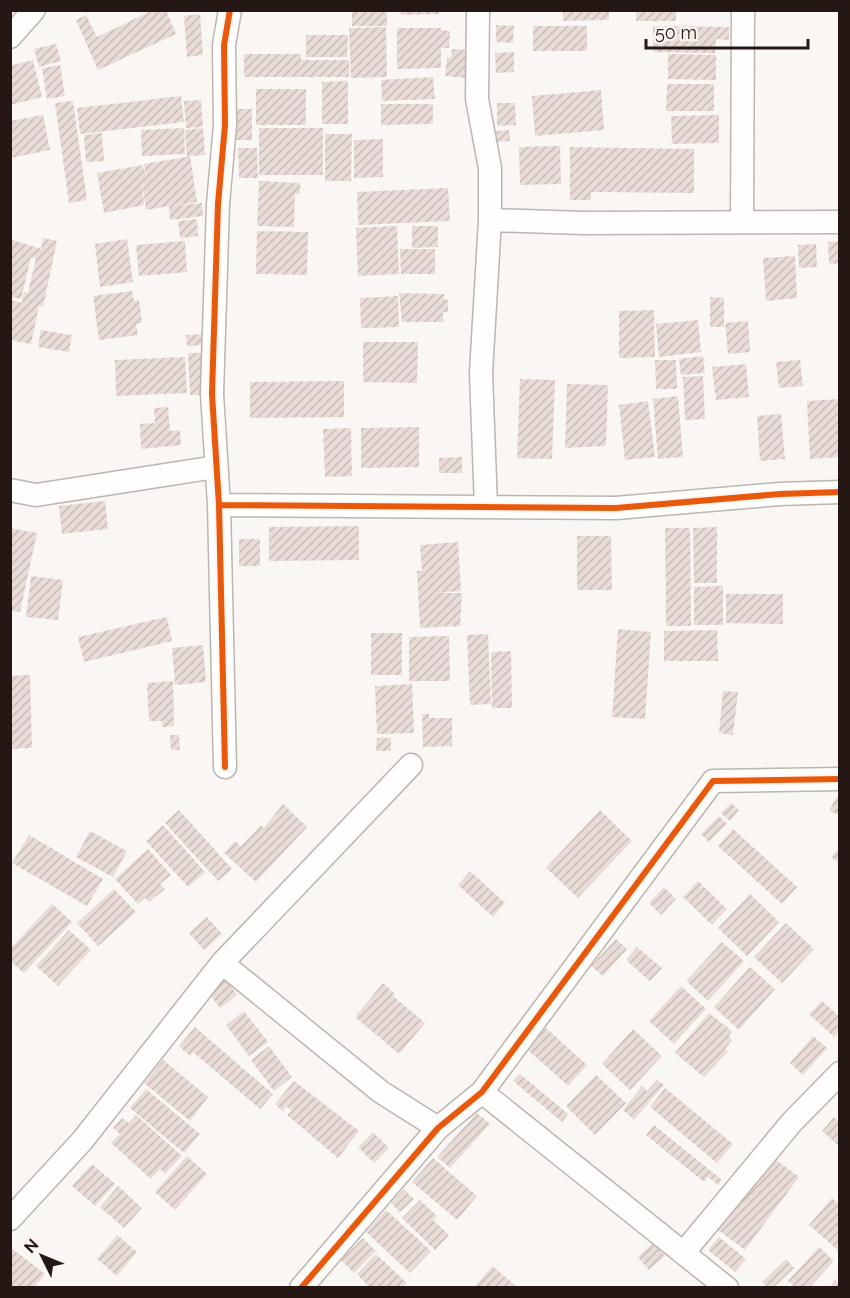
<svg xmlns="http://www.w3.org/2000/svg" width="850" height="1298" viewBox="0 0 850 1298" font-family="Raleway,sans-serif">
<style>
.building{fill:url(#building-hatch)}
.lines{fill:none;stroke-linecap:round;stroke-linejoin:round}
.street-casing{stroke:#bcb5b1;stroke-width:25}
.street{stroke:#fefefd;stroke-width:22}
.cycleway-casing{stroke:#fcf5f2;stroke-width:10}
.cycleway{stroke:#e8590c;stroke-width:6}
</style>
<defs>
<pattern id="building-hatch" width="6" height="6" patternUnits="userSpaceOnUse" patternTransform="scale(1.5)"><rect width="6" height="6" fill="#e9dcd7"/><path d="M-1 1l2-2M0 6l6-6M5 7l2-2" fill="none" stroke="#c8bcb8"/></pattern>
</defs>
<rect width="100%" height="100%" fill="#faf6f4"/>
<!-- building -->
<path class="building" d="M153 10H166L176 34 98 70 76 20 86 15 97 37Z
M352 10H387V26H352Z
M401 10H439V14L401 15Z
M563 10H609V20L563 21Z
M636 10H676V21H636Z
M200 14 203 55 187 57 184 16Z
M496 25 514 26 513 43 496 42Z
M533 26H587V51H533Z
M653 26 729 27V40L716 39 715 53 653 52Z
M386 27 387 77 351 78 349 28Z
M397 28H441V30L450 31 449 48H441V68L397 69Z
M306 35H348L347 57H306Z
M56 44 61 61 39 67 34 49Z
M452 49 469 50 467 78 445 76 447 57 451 58Z
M514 52V72L496 73 495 53Z
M244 54H301V60H349V77H244Z
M668 54 716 55V80L668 79Z
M33 60 42 97 10 105V66Z
M60 65 65 96 47 99 42 68Z
M433 77 435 99 382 101 381 80Z
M348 81V124H322V82Z
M667 84H714V111H666Z
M256 89H306V125H256Z
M601 90 604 130 535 136 532 96Z
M181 96 184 122 80 134 77 108Z
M201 100 203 127 186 128 184 101Z
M73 101 87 200 69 203 55 103Z
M497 103H515L516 125 497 126Z
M381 104H433V124L381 125Z
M233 109H252V140H233Z
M43 115 50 150 10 158V121Z
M719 115V143L672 144 671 116Z
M184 128 185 154 142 156 141 130Z
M203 128 205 155 190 156 197 202 173 206 202 203 203 216 170 220 169 206 146 210 142 181 144 205 104 213 97 173 143 165 147 180 144 164 187 157 185 130Z
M259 128H323V175H259Z
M509 130 510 141 497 142 496 131Z
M102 133 104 161 86 162 84 135Z
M325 134H352L351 181H325Z
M383 139V177L354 178V140Z
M560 146 561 184 520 185 519 147Z
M570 147 694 149V193L591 192V200H570Z
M238 148H257L258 178H239Z
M259 181 300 183V193L295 194 294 227 257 226Z
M448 188 450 221 358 225 357 192Z
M197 219 198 236 180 238 178 221Z
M397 226 399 274 358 276 356 228Z
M412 226H438V247L412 248Z
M257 231 308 232 307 275 256 274Z
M43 238 57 241 43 307 39 306 31 344 10 340V300L22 303 24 292 28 293 36 258 31 257 21 299 10 297V239L41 249Z
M127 239 133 282 100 287 95 244Z
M185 241 187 272 139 276 136 245Z
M840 241V263L829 264 828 242Z
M816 244 817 267 799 268 798 245Z
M400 249H435V274H401Z
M795 256 797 298 766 301 763 258Z
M132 291 134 301 139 300 142 323 136 324 138 335 99 340 93 296Z
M399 293 444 294V299L448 300V312H443V322H402Z
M398 296 399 327 361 328 360 298Z
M710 297 724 298V327H710Z
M654 310 655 357 619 358V311Z
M698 320 701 352 659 357 656 324Z
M748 321 750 352 728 354 725 323Z
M41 330 72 335 69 352 38 347Z
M204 334 205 345 187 346 186 335Z
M363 342H418L417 383 363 382Z
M188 353H205L207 395H190Z
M703 356 705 373 681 375 679 359Z
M185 357 187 393 116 396 115 360Z
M655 360H676L677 389H656Z
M800 360 803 386 779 388 776 362Z
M746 364 749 397 716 400 712 367Z
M703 376 705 419 685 420 683 377Z
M520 379 555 380 552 459 517 458Z
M344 381V417L250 418V382Z
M567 384 608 385 606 446 565 448Z
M678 396 683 457 658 459 653 399Z
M840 399V457L810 459 807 401Z
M648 401 655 457 625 460 619 405Z
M168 407 170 431 180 430 181 445 141 449 140 424 155 423 154 408Z
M781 414 785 459 760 461 757 416Z
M419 427V467L361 468V428Z
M351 428 352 476 325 477 323 429Z
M462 457V473H439V458Z
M105 501 108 529 62 534 59 506Z
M359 526V560L269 561V527Z
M717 527V583H694L693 528Z
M10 528 37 533 20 612 10 611Z
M665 528H690L691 626H666Z
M577 536H611L612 590H577Z
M239 539H260V566H239Z
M458 542 461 591 434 593H462L460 626 420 628 417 571H422L420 545Z
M31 576 63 580 58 620 26 617Z
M723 586V625H694V587Z
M726 594H783V624L726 623Z
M167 617 172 641 84 662 78 637Z
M618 629 651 632 645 719 612 717Z
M717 630 718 661H664V631Z
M371 633H402V675H371Z
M488 634 491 704 470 705 467 635Z
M449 636 450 681H409V637Z
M203 645 206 682 175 685 172 648Z
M511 651 512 708H492L491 652Z
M30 675 32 748 11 749 10 676Z
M173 681 174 726 162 727V721H149L147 683Z
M412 684 414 733 377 734 375 686Z
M723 691 738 692 733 735 719 733Z
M422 714H429V718H452V746L423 747Z
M170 735H179L180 750H171Z
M377 738H391V751H376Z
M836 798H840V815L829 811Z
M731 803 739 810 730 821 721 813Z
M283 804 307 827 256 882 224 853 235 841 241 846 261 825 264 828Z
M179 810 232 869 218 881 165 823Z
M600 810 632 841 578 898 546 868Z
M719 816 727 824 709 842 701 834Z
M163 825 205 872 188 887 146 841Z
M733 829 797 887 782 904 718 846Z
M90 831 127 851 113 877 76 857Z
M29 835 103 879 87 906 12 863Z
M148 849 171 875 160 884 165 889 149 902 145 898 138 904 115 879Z
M838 849 840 850V864L831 857Z
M470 871 505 903 493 917 458 885Z
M698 881 727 909 712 925 683 897Z
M664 887 676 899 661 915 649 903Z
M114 889 136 912 98 946 77 923Z
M750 894 779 922 747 956 718 928Z
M52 904 72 922 24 973 10 961V949Z
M207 917 222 934 204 950 189 933Z
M786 923 814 949 782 983 754 957Z
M69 930 91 950 58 986 36 966Z
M616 939 627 949 603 976 591 966Z
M722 942 744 961 708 1001 686 981Z
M637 947 662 968 650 981 626 960Z
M750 967 775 989 739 1030 714 1007Z
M225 978 237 995 220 1008 207 991Z
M383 983 395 994 393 996 425 1023 399 1054 355 1017Z
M681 986 706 1009 674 1044 649 1021Z
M822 1001 840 1017V1030L834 1037 809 1014Z
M244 1011 268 1042 249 1056 226 1025Z
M709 1013 732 1031 729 1036 732 1040 725 1049 728 1052 704 1077 675 1053Z
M195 1027 273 1094 260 1109 193 1052 190 1056 179 1046Z
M546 1028 587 1065 568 1086 527 1049Z
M633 1029 662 1056 630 1090 602 1064Z
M813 1036 827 1048 803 1075 790 1063Z
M269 1046 292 1077 274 1091 251 1060Z
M163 1060 208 1097 190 1121 144 1083Z
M520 1074 568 1114 562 1122 513 1081Z
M596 1075 626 1103 595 1135 566 1106Z
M657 1080 664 1085 634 1120 623 1110 642 1086 647 1091Z
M294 1081 359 1131 338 1158 287 1115 292 1111 286 1106 283 1111 275 1104Z
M665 1088 733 1144 717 1163 650 1107Z
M146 1089 200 1134 184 1153 130 1108Z
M477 1113 490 1124 450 1168 437 1157Z
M136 1115 182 1156 165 1174 160 1169 151 1179 111 1143 120 1134 113 1128 122 1118 129 1123Z
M834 1117 840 1123V1147L822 1131Z
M654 1125 722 1180 718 1185 708 1177 704 1182 646 1135Z
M373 1132 389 1148 374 1163 358 1147Z
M187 1156 207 1174 175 1210 155 1192Z
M772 1157 799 1177 745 1250 718 1230Z
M433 1158 477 1196 457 1220 412 1182Z
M92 1164 115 1184 95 1206 72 1186Z
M118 1186 142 1208 124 1228 100 1207Z
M404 1189 414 1199 400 1212 391 1203Z
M832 1198 840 1205V1252L809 1225Z
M420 1200 437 1216 433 1220 449 1235 435 1250 402 1218Z
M386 1210 431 1251 410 1273 366 1232Z
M117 1235 137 1252 117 1276 97 1259Z
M719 1237 746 1259 735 1272 708 1250Z
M363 1238 376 1251 354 1273 341 1260Z
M653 1243 665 1256 649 1270 638 1257Z
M10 1247 45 1274 34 1288H15L10 1284Z
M819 1247 834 1261 809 1288H796L788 1281Z
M376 1254 407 1283 402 1288H370L357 1274Z
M786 1259 794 1268 773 1288H768L762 1282Z
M492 1266 515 1285 513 1288H474Z
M836 1279 840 1288H829Z"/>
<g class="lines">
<!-- street casing -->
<g class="street-casing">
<path id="street" d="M478 10 477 99 490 168V220L481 373 486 507
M10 37 34 10
M490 220 584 223 840 222
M742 222 743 10
M10 490 36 495 216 467
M219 505 616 508 780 494 840 492
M225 767 219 505 212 394 218 204 225 125 224 45 230 10
M222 963 381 1092 438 1128
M482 1092 727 1288
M10 1219 82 1141 222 963 411 765
M685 1251 792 1122 840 1073
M301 1288 438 1128 482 1092 713 781 840 779"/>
</g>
<!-- street -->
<use href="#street" class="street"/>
<!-- cycleway casing -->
<g class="cycleway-casing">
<path id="cycleway" d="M219 505 616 508 780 494 840 492
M225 767 219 505 212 394 218 204 225 125 224 45 230 10
M301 1288 438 1128 482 1092 713 781 840 779"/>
</g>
<!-- cycleway -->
<use href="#cycleway" class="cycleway"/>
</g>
<!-- border -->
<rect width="850" height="1298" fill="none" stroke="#251814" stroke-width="24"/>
<!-- north arrow -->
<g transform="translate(42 1256) rotate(313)" stroke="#fcf5f2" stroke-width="4.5" paint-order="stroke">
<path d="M0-4.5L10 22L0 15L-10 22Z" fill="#251814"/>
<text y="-9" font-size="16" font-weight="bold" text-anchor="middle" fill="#251814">N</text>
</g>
<!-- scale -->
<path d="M646 39v9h162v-9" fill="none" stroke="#251814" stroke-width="3"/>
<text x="655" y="39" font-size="18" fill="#251814" stroke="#fcf5f2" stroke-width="4.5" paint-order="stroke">50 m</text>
</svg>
